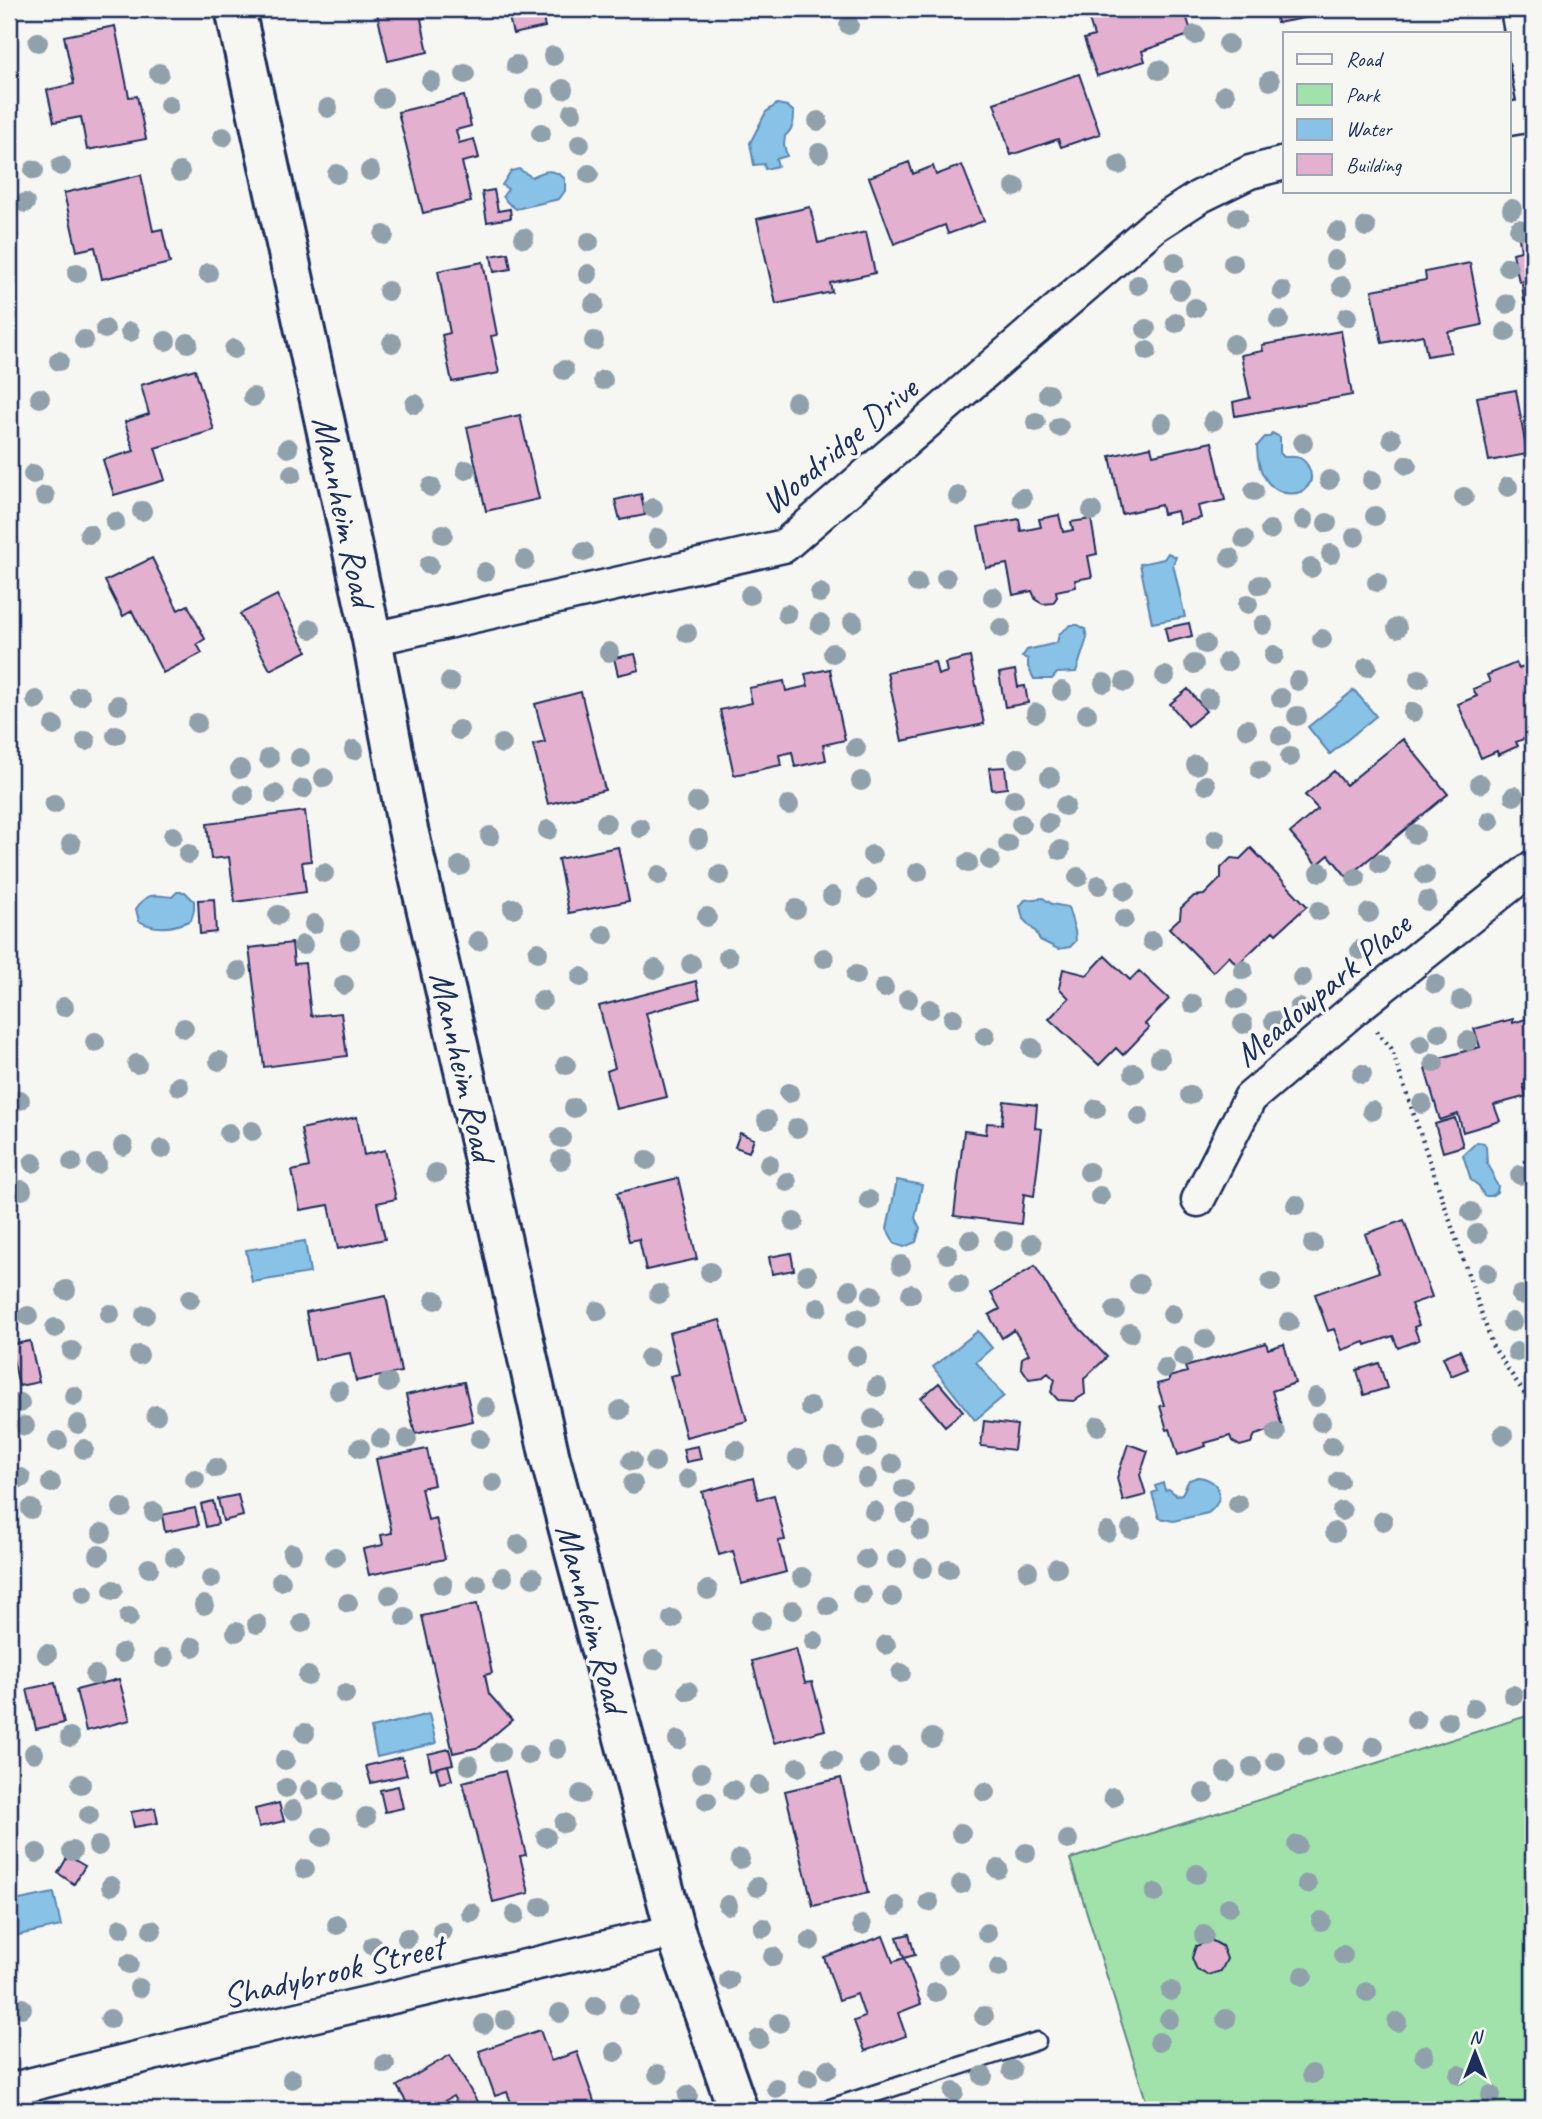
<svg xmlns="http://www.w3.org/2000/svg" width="1542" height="2119" viewBox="0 0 1542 2119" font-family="Caveat,sans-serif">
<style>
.green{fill:#a1e2ab;stroke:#5e8884;stroke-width:2}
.water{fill:#88c2e7;stroke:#5c87b0;stroke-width:2}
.building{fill:#e3b1cf;stroke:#1b2f5e;stroke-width:2}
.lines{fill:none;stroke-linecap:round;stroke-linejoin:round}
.lane-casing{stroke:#1b2f5e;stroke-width:21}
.street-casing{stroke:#1b2f5e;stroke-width:37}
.secondary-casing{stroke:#1b2f5e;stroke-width:44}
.path{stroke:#1b2f5e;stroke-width:4.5;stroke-dasharray:2 5;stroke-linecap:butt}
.lane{stroke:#f6f6f2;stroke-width:16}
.street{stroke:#f6f6f2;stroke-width:32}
.secondary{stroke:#f6f6f2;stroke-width:38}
.tree{fill:#90a1ab}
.labels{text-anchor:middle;stroke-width:7;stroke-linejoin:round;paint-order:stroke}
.street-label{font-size:35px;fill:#1b2f5e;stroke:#f6f6f2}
</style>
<rect width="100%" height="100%" fill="#f6f6f2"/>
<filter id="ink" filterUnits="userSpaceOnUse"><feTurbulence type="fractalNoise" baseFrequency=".0143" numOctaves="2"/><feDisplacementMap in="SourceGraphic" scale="14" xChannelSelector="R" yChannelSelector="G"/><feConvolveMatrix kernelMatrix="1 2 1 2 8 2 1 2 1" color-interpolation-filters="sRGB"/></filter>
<g filter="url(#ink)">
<!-- green -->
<path class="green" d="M1533 1714V2110H1149L1070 1859Z"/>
<!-- water -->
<path class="water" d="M777 104 787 106 794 112C794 122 793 129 785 136L784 145 787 156 776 159 778 166 765 169 764 164 754 165 750 143 766 112Z
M519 169 532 177C545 170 554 168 565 179V191L559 199 516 209 507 202 503 196 508 189 502 185 511 171Z
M1272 433 1280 437V453L1284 457C1295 456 1302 456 1308 466 1326 500 1257 512 1257 446L1265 437H1270Z
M1168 553 1176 557 1173 564 1185 617 1152 623 1140 564 1164 559Z
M1071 625H1078L1085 629 1087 638 1076 672 1057 673 1052 679H1034L1028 667V659L1022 657 1027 650 1057 643 1059 634Z
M1354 690 1376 716 1330 754 1308 727Z
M177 892H185L194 901V910L191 920C174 928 156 931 139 921L136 909C147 892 154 895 172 897Z
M1043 898 1052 904 1068 907 1075 931 1076 941 1070 947 1058 949 1040 940 1036 932 1023 919 1020 906 1025 900Z
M1477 1142 1484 1143 1486 1147 1487 1163 1493 1173 1494 1180 1498 1186 1497 1192 1491 1196H1484L1479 1186 1471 1180 1463 1155Z
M897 1180 922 1185 915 1218 920 1228 916 1242 904 1247 895 1244 887 1229Z
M305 1241 310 1273 252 1282 246 1250Z
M978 1331 992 1348 976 1362 1004 1396 975 1420 933 1367Z
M1198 1477C1220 1479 1227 1499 1208 1513L1173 1521 1159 1518 1152 1493 1157 1491 1155 1486 1163 1483 1165 1490 1169 1489 1176 1495 1182 1494 1189 1480Z
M429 1714 436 1743 377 1757 371 1728Z
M54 1893 61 1926 9 1937V1902Z"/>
<!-- building -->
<path class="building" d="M376 9H424L426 17 421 19 428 52 388 61Z
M528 9H541L545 27 513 34 508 13Z
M1116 9H1184L1192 34 1142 51 1145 61 1097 76 1084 39 1094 36 1088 17Z
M1274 9H1352L1277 23Z
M115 26 129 97 137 96 146 139 87 150 81 117 54 122 47 90 74 84 64 36Z
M1079 74 1100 134 1061 147 1058 139 1011 155 994 103Z
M464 96 471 126 456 130 459 143 474 139 479 158 462 162 471 202 423 213 398 112Z
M909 162 913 174 933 166 936 175 962 165 984 221 948 234 945 225 894 244 869 177Z
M141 175 153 231 162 229 170 263 102 279 95 247 77 251 64 193Z
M494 190 498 211 510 209 511 218 487 222 482 192Z
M810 207 818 243 866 232 875 273 830 283 832 292 776 304 757 219Z
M1533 229V280L1519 282 1513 253 1521 251 1518 232Z
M508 253 511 269 494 272 491 256Z
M483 262 497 335 491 336 499 373 452 382 442 335 450 333 438 271Z
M1470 263 1482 325 1448 332 1451 352 1427 356 1423 335 1382 343 1372 290 1426 280 1425 272Z
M1533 282V299L1524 301 1522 284Z
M1341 331 1352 395 1235 416 1233 402 1250 398 1241 355 1263 351 1262 345Z
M195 369 214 430 155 448 165 480 114 495 103 460 134 451 125 422 149 414 141 385Z
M1516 390 1527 454 1489 461 1477 397Z
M520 415 539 499 486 511 467 427Z
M1212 442 1225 500 1198 506 1201 518 1180 523 1177 511 1163 514 1161 505 1122 514 1110 456 1151 447 1153 455Z
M641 494 645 515 620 520 615 500Z
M1059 515 1063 532 1073 530 1071 522 1091 519 1097 554 1088 556 1092 577 1075 580 1076 587 1056 591 1057 597 1053 603 1043 604 1036 600 1032 591 1013 595 1007 564 986 568 978 527 1019 519 1021 531 1041 527 1039 519Z
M152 558 178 610 188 605 205 639 197 644 202 653 163 673 132 611 123 616 105 581Z
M277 595 307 651 270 670 240 614Z
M1189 623 1192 636 1168 642 1165 628Z
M635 654 639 670 618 675 614 658Z
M970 657 984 724 902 741 887 672 935 662 938 675 947 672 945 663Z
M1533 662V751L1528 737 1516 742 1518 746 1498 755 1497 751 1481 758 1458 704 1477 696 1473 689 1490 682 1487 675 1516 663 1519 669Z
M830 669 845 740 823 745 826 760 795 767 792 752 779 755 781 765 734 775 720 710 752 703 749 688 784 681 786 691 808 686 805 674Z
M1015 670 1018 687 1025 686 1028 703 1005 707 999 673Z
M1188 689 1206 711 1188 726 1170 704Z
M581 692 605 790 548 804 533 745 545 742 535 704Z
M1403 739 1448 794 1347 877 1329 855 1317 865 1290 833 1318 809 1305 795 1334 771 1346 785Z
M1005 767 1007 788 992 790 989 768Z
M305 811 311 861 302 862 306 892 235 902 229 857 211 859 207 824Z
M618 847 629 901 569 913 558 859Z
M1251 848 1307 906 1276 934 1273 931 1237 965 1229 956 1213 972 1169 928 1180 918 1181 908 1194 896 1204 895 1221 878V868L1231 858 1240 859Z
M214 899 216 932 200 934 198 900Z
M292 943 294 964 305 963 311 1016 341 1013 347 1056 264 1067 249 948Z
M1105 956 1130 980 1139 971 1169 999 1145 1024 1149 1028 1123 1055 1116 1048 1099 1065 1049 1019 1069 998 1059 988 1063 969 1087 975Z
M696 981 700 998 646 1013 667 1097 616 1109 607 1071 615 1068 599 1006Z
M1529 1018 1533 1034V1082L1523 1085 1527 1096 1494 1105 1500 1121 1463 1132 1458 1114 1440 1120 1425 1069 1442 1064 1440 1058 1480 1047 1474 1029 1513 1019V1023Z
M1004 1101 1037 1105 1035 1128 1042 1129 1034 1196 1024 1194 1021 1224 954 1216 964 1131 986 1134 987 1123 1002 1124Z
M357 1117 364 1155 385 1150 396 1199 377 1203 385 1239 338 1249 329 1205 300 1210 292 1171 309 1167 301 1129Z
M1455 1118 1463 1146 1443 1152 1435 1124Z
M740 1133 754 1139 749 1152 735 1147Z
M678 1178 697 1259 646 1270 639 1239 629 1241 617 1193Z
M1404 1220 1432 1297 1411 1304 1419 1325 1414 1327 1419 1340 1398 1348 1393 1336 1366 1345 1365 1342 1342 1350 1334 1329 1328 1331 1315 1294 1379 1272 1365 1234Z
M791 1253 794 1270 772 1274 769 1257Z
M1035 1266 1061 1309 1107 1357 1084 1379 1085 1394 1074 1401 1058 1400 1051 1392 1055 1380 1048 1373 1043 1377 1029 1379 1021 1367 1022 1358 1029 1354 1014 1330 1002 1338 989 1315 1000 1309 991 1293Z
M386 1296 401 1372 356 1381 350 1353 315 1360 306 1312Z
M720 1320 747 1421 686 1437 670 1376 679 1374 669 1333Z
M30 1341 39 1382 19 1386 10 1345Z
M1266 1343 1268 1349 1284 1344 1295 1383 1272 1391 1282 1427 1255 1435 1251 1443 1240 1446 1232 1441 1230 1436 1205 1443 1206 1446 1178 1455 1170 1429 1167 1430 1160 1406 1164 1405 1157 1384 1169 1381V1377L1187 1372 1185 1367Z
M1460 1350 1468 1369 1451 1376 1443 1357Z
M1379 1363 1387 1388 1364 1395 1357 1370Z
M464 1382 473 1421 415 1434 406 1395Z
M939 1383 963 1411 945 1426 921 1398Z
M984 1421 1017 1425 1014 1450 981 1446Z
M1128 1444 1148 1451 1140 1475 1146 1495 1123 1501 1117 1478Z
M698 1446 701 1459 686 1462 683 1449Z
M427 1449 434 1485 421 1488 428 1520 436 1518 445 1559 369 1575 363 1549 383 1545 381 1535 392 1533 376 1459Z
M753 1478 758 1499 774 1495 785 1540 778 1541 786 1572 742 1584 733 1551 719 1555 702 1492Z
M238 1495 243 1516 223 1521 218 1499Z
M213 1501 218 1524 206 1527 201 1504Z
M195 1508 199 1525 165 1532 162 1515Z
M477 1604 492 1673 485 1675 489 1694 512 1720 480 1747 453 1753 422 1616Z
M796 1649 805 1683 812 1682 825 1730 774 1743 752 1661Z
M119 1679 130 1720 86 1731 76 1690Z
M55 1683 64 1723 36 1729 27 1689Z
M449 1749 453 1764 431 1769 428 1754Z
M402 1757 407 1775 371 1783 366 1766Z
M448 1765 452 1780 440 1783 436 1768Z
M505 1771 526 1855 520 1856 529 1893 493 1902 463 1782Z
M841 1778 868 1893 813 1906 785 1791Z
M398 1786 403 1808 385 1812 380 1790Z
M279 1803 284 1821 259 1827 255 1809Z
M155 1808 158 1823 134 1827 131 1812Z
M68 1856 85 1866 74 1884 58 1873Z
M909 1934 915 1955 904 1958 897 1937Z
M883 1936 893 1962 904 1958 921 2004 898 2013 906 2036 865 2051 854 2021 865 2017 857 1994 839 2000 824 1957Z
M1211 1940 1222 1946 1227 1959 1221 1971 1208 1975 1197 1970 1192 1958 1196 1946Z
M540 2030 551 2061 577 2052 597 2110H514L507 2092 495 2096 479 2051Z
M450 2055 479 2105 470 2110H461L453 2096 429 2110H411L397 2086Z"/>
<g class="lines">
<!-- lane casing -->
<g class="lane-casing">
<path id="lane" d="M824 2110 1037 2041"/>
</g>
<!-- street casing -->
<g class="street-casing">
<path id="street" d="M1517 9 1533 99
M1509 119 1533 115
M372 639 784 546 1154 226 1199 197 1250 172 1285 163
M1198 1200 1250 1098 1357 1007 1533 867
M9 2090 200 2042 675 1931"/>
</g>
<!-- secondary casing -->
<g class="secondary-casing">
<path id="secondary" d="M235 9 372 639 407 825 464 1070 550 1458 675 1931 738 2110"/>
</g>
<!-- path -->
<path class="path" d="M1377 1031 1391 1048 1493 1347 1533 1406"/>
<!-- lane -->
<use href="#lane" class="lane"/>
<!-- street -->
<use href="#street" class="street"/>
<!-- secondary -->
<use href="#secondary" class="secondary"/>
</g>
<!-- trees -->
<g class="tree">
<circle cx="849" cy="25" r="10"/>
<circle cx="1195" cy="35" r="10"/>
<circle cx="38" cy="42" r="10"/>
<circle cx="1228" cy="44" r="10"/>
<circle cx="553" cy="56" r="10"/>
<circle cx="516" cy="65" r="10"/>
<circle cx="1159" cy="70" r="10"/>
<circle cx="159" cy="73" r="10"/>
<circle cx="465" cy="74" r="10"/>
<circle cx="431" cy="81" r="10"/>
<circle cx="1270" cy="81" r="10"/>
<circle cx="563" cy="89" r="10"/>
<circle cx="1225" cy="95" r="10"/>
<circle cx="383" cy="98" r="10"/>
<circle cx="535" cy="98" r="10"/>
<circle cx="169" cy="105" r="10"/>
<circle cx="328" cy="108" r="10"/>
<circle cx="572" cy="113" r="10"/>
<circle cx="818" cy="121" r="10"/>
<circle cx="541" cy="133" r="10"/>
<circle cx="223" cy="137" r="10"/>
<circle cx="580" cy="144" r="10"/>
<circle cx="819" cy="153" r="10"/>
<circle cx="1119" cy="165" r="10"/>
<circle cx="61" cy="166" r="10"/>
<circle cx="34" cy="170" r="10"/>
<circle cx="370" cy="171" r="10"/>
<circle cx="180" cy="172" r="10"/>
<circle cx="337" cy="174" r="10"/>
<circle cx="589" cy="174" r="10"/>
<circle cx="1015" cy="187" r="10"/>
<circle cx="25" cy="203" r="10"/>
<circle cx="1512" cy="209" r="10"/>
<circle cx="1238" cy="217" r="10"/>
<circle cx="1366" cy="227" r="10"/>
<circle cx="1519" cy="229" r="10"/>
<circle cx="1337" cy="232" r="10"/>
<circle cx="384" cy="235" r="10"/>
<circle cx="524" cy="238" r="10"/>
<circle cx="589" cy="242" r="10"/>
<circle cx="1335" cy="260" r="10"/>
<circle cx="1175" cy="262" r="10"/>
<circle cx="1233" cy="263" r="10"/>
<circle cx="1508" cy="267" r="10"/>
<circle cx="77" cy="273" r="10"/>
<circle cx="208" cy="273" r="10"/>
<circle cx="588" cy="274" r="10"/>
<circle cx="1138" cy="285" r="10"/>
<circle cx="1342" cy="286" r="10"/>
<circle cx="1180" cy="290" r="10"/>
<circle cx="388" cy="291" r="10"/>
<circle cx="1282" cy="291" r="10"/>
<circle cx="594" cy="304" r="10"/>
<circle cx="1507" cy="304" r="10"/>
<circle cx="1195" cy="308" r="10"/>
<circle cx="1347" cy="317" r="10"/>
<circle cx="1279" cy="320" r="10"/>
<circle cx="1176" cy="323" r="10"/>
<circle cx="105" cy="329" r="10"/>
<circle cx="1146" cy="329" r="10"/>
<circle cx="130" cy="332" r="10"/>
<circle cx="1506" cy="332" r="10"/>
<circle cx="84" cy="340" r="10"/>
<circle cx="166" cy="341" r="10"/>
<circle cx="594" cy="341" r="10"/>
<circle cx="188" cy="343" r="10"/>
<circle cx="392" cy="343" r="10"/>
<circle cx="1234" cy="344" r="10"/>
<circle cx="234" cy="349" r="10"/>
<circle cx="1147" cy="351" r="10"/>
<circle cx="59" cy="361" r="10"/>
<circle cx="564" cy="370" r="10"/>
<circle cx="603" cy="380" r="10"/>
<circle cx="1048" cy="394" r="10"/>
<circle cx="253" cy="397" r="10"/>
<circle cx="40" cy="398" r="10"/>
<circle cx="796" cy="402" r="10"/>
<circle cx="415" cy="404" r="10"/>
<circle cx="1213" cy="421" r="10"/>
<circle cx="1036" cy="422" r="10"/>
<circle cx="1162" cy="423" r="10"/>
<circle cx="1059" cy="427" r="10"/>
<circle cx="1392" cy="439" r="10"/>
<circle cx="1303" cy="443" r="10"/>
<circle cx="288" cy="448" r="10"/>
<circle cx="1407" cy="465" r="10"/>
<circle cx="466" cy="470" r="10"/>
<circle cx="33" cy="474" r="10"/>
<circle cx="292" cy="474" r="10"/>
<circle cx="1329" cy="480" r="10"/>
<circle cx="1372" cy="480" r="10"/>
<circle cx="431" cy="487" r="10"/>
<circle cx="1508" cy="487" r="10"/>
<circle cx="1254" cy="491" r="10"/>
<circle cx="45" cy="496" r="10"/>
<circle cx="958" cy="496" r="10"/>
<circle cx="1464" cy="497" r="10"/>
<circle cx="1022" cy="498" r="10"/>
<circle cx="653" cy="508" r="10"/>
<circle cx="142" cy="511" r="10"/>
<circle cx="1092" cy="511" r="10"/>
<circle cx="1375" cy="516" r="10"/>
<circle cx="1304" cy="520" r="10"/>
<circle cx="115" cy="522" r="10"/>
<circle cx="1327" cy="523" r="10"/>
<circle cx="1270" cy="530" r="10"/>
<circle cx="89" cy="534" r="10"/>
<circle cx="443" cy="534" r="10"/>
<circle cx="1355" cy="537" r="10"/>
<circle cx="658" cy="538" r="10"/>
<circle cx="1244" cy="539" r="10"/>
<circle cx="584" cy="552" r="10"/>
<circle cx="1331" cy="554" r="10"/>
<circle cx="1230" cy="558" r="10"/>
<circle cx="525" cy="560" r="10"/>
<circle cx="429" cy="565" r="10"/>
<circle cx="1311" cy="568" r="10"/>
<circle cx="485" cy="572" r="10"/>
<circle cx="946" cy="578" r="10"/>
<circle cx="1377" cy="582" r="10"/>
<circle cx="917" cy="583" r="10"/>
<circle cx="1260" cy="585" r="10"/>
<circle cx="820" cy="593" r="10"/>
<circle cx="750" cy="595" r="10"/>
<circle cx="993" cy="597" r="10"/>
<circle cx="1248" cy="604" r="10"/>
<circle cx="787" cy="614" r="10"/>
<circle cx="853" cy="622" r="10"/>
<circle cx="820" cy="624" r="10"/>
<circle cx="1263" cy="625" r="10"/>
<circle cx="1001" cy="628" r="10"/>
<circle cx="1397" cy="628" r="10"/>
<circle cx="311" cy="629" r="10"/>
<circle cx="687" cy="633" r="10"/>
<circle cx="1322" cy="639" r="10"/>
<circle cx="1205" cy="644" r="10"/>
<circle cx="609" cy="652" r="10"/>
<circle cx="833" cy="653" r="10"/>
<circle cx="1274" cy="655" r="10"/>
<circle cx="1227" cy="662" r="10"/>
<circle cx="1194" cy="664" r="10"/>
<circle cx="1367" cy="667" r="10"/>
<circle cx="1165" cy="676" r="10"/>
<circle cx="1419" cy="679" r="10"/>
<circle cx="1298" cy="681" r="10"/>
<circle cx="450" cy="682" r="10"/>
<circle cx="1125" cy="682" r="10"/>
<circle cx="1104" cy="683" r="10"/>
<circle cx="1062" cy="691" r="10"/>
<circle cx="80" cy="696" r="10"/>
<circle cx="1281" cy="698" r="10"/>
<circle cx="1209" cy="699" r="10"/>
<circle cx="36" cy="700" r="10"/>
<circle cx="118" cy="705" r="10"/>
<circle cx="1413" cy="712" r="10"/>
<circle cx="1036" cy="713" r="10"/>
<circle cx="1087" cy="714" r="10"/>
<circle cx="1297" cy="716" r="10"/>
<circle cx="197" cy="723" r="10"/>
<circle cx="54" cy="726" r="10"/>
<circle cx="1247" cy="729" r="10"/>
<circle cx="459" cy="730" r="10"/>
<circle cx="116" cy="735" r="10"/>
<circle cx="1281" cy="736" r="10"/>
<circle cx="86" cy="741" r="10"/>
<circle cx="502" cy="744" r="10"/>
<circle cx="856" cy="748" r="10"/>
<circle cx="354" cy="750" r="10"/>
<circle cx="1290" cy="757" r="10"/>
<circle cx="269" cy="758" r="10"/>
<circle cx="300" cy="758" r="10"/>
<circle cx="1018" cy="758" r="10"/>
<circle cx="1196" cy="765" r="10"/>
<circle cx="240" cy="769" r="10"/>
<circle cx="1260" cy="770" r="10"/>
<circle cx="1050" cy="777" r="10"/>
<circle cx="324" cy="778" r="10"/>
<circle cx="861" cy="781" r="10"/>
<circle cx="1480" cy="784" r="10"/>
<circle cx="1206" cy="785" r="10"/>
<circle cx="303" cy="789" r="10"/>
<circle cx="275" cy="794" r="10"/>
<circle cx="244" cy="795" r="10"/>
<circle cx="1514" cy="796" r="10"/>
<circle cx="1014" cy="799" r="10"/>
<circle cx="697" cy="802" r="10"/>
<circle cx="54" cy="804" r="10"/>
<circle cx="789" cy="805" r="10"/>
<circle cx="1065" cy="806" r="10"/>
<circle cx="1490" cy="821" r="10"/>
<circle cx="606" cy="823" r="10"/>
<circle cx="1048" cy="823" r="10"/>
<circle cx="1021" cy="824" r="10"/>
<circle cx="640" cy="828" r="10"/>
<circle cx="548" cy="830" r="10"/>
<circle cx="1415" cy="834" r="10"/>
<circle cx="173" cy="836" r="10"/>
<circle cx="490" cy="836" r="10"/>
<circle cx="699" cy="839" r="10"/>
<circle cx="1216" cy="839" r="10"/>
<circle cx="71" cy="844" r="10"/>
<circle cx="1008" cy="844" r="10"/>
<circle cx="1060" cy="850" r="10"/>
<circle cx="188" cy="854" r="10"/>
<circle cx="872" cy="855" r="10"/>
<circle cx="990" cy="860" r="10"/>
<circle cx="968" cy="863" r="10"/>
<circle cx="1380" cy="864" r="10"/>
<circle cx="460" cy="866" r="10"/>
<circle cx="918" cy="872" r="10"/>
<circle cx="1320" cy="872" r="10"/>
<circle cx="324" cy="873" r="10"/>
<circle cx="659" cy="875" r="10"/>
<circle cx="720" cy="875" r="10"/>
<circle cx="1425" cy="875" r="10"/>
<circle cx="1078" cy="877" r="10"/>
<circle cx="1356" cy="878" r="10"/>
<circle cx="1099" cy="885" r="10"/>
<circle cx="867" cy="889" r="10"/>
<circle cx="1125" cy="891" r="10"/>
<circle cx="832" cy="896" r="10"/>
<circle cx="1427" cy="901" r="10"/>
<circle cx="513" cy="908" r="10"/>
<circle cx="796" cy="909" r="10"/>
<circle cx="1319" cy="911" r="10"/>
<circle cx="1369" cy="913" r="10"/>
<circle cx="278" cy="915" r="10"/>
<circle cx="707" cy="917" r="10"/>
<circle cx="1124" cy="919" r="10"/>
<circle cx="314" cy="924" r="10"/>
<circle cx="604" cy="935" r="10"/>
<circle cx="350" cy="940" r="10"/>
<circle cx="478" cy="941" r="10"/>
<circle cx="1152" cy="941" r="10"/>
<circle cx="303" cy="945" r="10"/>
<circle cx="1360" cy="950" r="10"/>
<circle cx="538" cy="952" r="10"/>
<circle cx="728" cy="957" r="10"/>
<circle cx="824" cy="958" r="10"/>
<circle cx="691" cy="964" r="10"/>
<circle cx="655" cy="969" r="10"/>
<circle cx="1243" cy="970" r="10"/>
<circle cx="238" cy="971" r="10"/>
<circle cx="856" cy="975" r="10"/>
<circle cx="581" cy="977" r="10"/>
<circle cx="1302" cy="978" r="10"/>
<circle cx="1435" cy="984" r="10"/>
<circle cx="344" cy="985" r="10"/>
<circle cx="884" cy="988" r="10"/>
<circle cx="908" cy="999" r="10"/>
<circle cx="1237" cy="999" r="10"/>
<circle cx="542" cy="1000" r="10"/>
<circle cx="1461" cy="1000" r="10"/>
<circle cx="1193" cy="1004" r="10"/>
<circle cx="64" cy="1007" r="10"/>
<circle cx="1299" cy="1008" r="10"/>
<circle cx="930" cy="1009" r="10"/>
<circle cx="953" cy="1018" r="10"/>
<circle cx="1274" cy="1021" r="10"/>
<circle cx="1243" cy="1024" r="10"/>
<circle cx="184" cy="1028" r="10"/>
<circle cx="1439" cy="1033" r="10"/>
<circle cx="985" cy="1036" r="10"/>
<circle cx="1468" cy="1041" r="10"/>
<circle cx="95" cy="1042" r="10"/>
<circle cx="1421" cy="1044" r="10"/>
<circle cx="1032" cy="1048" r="10"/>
<circle cx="1160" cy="1058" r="10"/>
<circle cx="219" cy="1061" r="10"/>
<circle cx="1434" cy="1063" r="10"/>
<circle cx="137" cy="1064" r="10"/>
<circle cx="566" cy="1065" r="10"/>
<circle cx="1134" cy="1073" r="10"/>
<circle cx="1362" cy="1074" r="10"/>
<circle cx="179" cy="1086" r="10"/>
<circle cx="789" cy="1093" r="10"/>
<circle cx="1190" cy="1095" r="10"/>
<circle cx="20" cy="1100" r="10"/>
<circle cx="1422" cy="1104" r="10"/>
<circle cx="574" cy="1108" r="10"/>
<circle cx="1096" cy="1109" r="10"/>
<circle cx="1372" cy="1111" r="10"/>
<circle cx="1139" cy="1116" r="10"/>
<circle cx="767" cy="1120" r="10"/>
<circle cx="797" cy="1128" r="10"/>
<circle cx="252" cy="1131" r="10"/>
<circle cx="229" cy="1133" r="10"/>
<circle cx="561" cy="1138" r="10"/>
<circle cx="123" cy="1146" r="10"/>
<circle cx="162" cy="1149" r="10"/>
<circle cx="561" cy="1160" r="10"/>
<circle cx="647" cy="1160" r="10"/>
<circle cx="72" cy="1162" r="10"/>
<circle cx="33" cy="1163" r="10"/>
<circle cx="97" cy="1164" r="10"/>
<circle cx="769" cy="1164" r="10"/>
<circle cx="1089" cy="1172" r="10"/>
<circle cx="436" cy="1173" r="10"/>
<circle cx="1520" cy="1175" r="10"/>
<circle cx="787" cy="1182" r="10"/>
<circle cx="22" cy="1190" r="10"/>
<circle cx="1100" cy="1196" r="10"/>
<circle cx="869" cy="1200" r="10"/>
<circle cx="1296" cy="1205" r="10"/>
<circle cx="1471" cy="1212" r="10"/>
<circle cx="794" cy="1222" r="10"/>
<circle cx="1477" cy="1234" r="10"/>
<circle cx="970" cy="1240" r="10"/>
<circle cx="1004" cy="1241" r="10"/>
<circle cx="1032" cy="1244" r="10"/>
<circle cx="1313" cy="1244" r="10"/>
<circle cx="948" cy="1254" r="10"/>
<circle cx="901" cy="1265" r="10"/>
<circle cx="710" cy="1272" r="10"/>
<circle cx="1487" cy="1273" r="10"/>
<circle cx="807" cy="1275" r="10"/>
<circle cx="1271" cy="1282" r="10"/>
<circle cx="959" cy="1284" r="10"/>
<circle cx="1139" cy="1284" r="10"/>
<circle cx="66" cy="1290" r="10"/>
<circle cx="850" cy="1290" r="10"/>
<circle cx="659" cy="1294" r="10"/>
<circle cx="911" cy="1294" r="10"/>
<circle cx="872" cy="1295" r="10"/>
<circle cx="1521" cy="1295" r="10"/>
<circle cx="190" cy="1299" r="10"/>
<circle cx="435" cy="1300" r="10"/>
<circle cx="818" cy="1307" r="10"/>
<circle cx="1115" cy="1310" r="10"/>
<circle cx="598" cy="1311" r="10"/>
<circle cx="110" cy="1314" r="10"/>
<circle cx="1172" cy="1314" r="10"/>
<circle cx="145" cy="1315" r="10"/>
<circle cx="28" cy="1316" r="10"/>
<circle cx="857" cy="1318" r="10"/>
<circle cx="1289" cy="1322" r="10"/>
<circle cx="1512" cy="1322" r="10"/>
<circle cx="55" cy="1328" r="10"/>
<circle cx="1130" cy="1333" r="10"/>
<circle cx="1205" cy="1339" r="10"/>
<circle cx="72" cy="1351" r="10"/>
<circle cx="1517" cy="1352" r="10"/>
<circle cx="139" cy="1355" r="10"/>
<circle cx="857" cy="1356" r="10"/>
<circle cx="1183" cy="1357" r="10"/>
<circle cx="649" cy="1358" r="10"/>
<circle cx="1165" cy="1368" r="10"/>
<circle cx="388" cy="1383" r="10"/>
<circle cx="877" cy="1387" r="10"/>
<circle cx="339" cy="1391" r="10"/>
<circle cx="74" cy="1396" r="10"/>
<circle cx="1316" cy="1397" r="10"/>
<circle cx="20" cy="1403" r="10"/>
<circle cx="486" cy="1407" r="10"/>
<circle cx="810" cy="1407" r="10"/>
<circle cx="620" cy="1410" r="10"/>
<circle cx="156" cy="1415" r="10"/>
<circle cx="873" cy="1419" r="10"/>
<circle cx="1321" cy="1422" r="10"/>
<circle cx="78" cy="1424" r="10"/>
<circle cx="25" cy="1426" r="10"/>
<circle cx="1098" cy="1426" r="10"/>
<circle cx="1276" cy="1433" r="10"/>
<circle cx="1503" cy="1435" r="10"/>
<circle cx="381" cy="1439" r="10"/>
<circle cx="407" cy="1439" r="10"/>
<circle cx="480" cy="1439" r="10"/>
<circle cx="58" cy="1441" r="10"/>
<circle cx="1332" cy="1446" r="10"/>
<circle cx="867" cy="1447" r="10"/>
<circle cx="360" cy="1448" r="10"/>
<circle cx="84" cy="1449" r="10"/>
<circle cx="736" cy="1450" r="10"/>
<circle cx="834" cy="1457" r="10"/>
<circle cx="798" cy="1459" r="10"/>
<circle cx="632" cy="1461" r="10"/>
<circle cx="655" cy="1462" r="10"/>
<circle cx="892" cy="1464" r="10"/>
<circle cx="216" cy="1468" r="10"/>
<circle cx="21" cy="1478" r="10"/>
<circle cx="867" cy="1478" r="10"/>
<circle cx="195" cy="1479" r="10"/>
<circle cx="688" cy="1479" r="10"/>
<circle cx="1339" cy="1481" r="10"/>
<circle cx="51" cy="1483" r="10"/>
<circle cx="493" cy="1483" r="10"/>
<circle cx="633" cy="1484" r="10"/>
<circle cx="904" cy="1489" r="10"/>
<circle cx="1238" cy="1504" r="10"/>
<circle cx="122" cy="1508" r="10"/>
<circle cx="31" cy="1509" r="10"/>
<circle cx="874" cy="1511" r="10"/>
<circle cx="1342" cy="1511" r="10"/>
<circle cx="154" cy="1512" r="10"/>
<circle cx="906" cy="1513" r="10"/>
<circle cx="1383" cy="1521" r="10"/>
<circle cx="1131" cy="1529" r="10"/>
<circle cx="921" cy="1531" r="10"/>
<circle cx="1107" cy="1532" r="10"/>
<circle cx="1335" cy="1532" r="10"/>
<circle cx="102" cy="1533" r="10"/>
<circle cx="519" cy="1544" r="10"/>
<circle cx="292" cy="1553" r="10"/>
<circle cx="99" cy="1555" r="10"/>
<circle cx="175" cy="1557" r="10"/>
<circle cx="335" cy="1557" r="10"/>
<circle cx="866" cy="1559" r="10"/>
<circle cx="897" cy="1559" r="10"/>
<circle cx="149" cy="1568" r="10"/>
<circle cx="923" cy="1568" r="10"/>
<circle cx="1057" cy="1568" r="10"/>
<circle cx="949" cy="1569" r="10"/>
<circle cx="1028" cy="1571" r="10"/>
<circle cx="503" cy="1577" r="10"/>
<circle cx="802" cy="1577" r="10"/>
<circle cx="533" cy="1578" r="10"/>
<circle cx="211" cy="1579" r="10"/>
<circle cx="281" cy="1581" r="10"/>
<circle cx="477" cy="1584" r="10"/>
<circle cx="443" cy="1585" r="10"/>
<circle cx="113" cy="1590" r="10"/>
<circle cx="708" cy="1590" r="10"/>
<circle cx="84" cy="1594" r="10"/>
<circle cx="390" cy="1595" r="10"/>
<circle cx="862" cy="1595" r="10"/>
<circle cx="892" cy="1597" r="10"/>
<circle cx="348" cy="1603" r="10"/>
<circle cx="204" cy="1605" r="10"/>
<circle cx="828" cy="1606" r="10"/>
<circle cx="793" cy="1610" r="10"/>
<circle cx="129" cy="1617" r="10"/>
<circle cx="405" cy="1617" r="10"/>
<circle cx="672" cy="1619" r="10"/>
<circle cx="761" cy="1621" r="10"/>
<circle cx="302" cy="1623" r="10"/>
<circle cx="257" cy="1624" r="10"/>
<circle cx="236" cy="1632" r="10"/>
<circle cx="814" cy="1641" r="10"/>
<circle cx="886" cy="1645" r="10"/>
<circle cx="193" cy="1647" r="10"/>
<circle cx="122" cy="1653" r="10"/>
<circle cx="47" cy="1654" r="10"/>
<circle cx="164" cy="1658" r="10"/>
<circle cx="654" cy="1660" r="10"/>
<circle cx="901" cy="1673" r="10"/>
<circle cx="95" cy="1675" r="10"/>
<circle cx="308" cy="1676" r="10"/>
<circle cx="688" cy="1691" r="10"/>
<circle cx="345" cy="1694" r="10"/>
<circle cx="1513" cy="1695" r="10"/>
<circle cx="1474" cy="1708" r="10"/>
<circle cx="1416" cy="1720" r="10"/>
<circle cx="1448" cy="1721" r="10"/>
<circle cx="305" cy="1733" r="10"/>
<circle cx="70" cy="1737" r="10"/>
<circle cx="932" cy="1738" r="10"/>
<circle cx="678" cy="1740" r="10"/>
<circle cx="1334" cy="1745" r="10"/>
<circle cx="1308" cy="1746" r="10"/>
<circle cx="1374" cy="1746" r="10"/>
<circle cx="557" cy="1749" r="10"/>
<circle cx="500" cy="1752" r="10"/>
<circle cx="34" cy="1753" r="10"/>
<circle cx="528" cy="1755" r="10"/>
<circle cx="897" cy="1756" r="10"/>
<circle cx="285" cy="1760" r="10"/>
<circle cx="832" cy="1760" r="10"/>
<circle cx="1276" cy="1761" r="10"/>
<circle cx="869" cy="1764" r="10"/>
<circle cx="469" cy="1765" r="10"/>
<circle cx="798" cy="1767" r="10"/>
<circle cx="1252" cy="1767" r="10"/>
<circle cx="1226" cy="1772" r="10"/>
<circle cx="701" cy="1773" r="10"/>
<circle cx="81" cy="1784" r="10"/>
<circle cx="759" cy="1785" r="10"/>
<circle cx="286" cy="1788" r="10"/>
<circle cx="310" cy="1790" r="10"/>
<circle cx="733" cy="1790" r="10"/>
<circle cx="334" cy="1791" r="10"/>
<circle cx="985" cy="1792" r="10"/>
<circle cx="1204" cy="1793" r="10"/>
<circle cx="581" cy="1794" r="10"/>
<circle cx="1113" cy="1797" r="10"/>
<circle cx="707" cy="1801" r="10"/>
<circle cx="293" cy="1810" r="10"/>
<circle cx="89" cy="1815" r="10"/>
<circle cx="366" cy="1817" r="10"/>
<circle cx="564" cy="1823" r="10"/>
<circle cx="961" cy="1833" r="10"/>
<circle cx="322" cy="1837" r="10"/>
<circle cx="546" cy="1837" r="10"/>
<circle cx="1068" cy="1840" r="10"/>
<circle cx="1297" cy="1845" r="10"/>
<circle cx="98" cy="1846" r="10"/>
<circle cx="72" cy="1851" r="10"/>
<circle cx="37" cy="1853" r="10"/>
<circle cx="1026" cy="1853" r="10"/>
<circle cx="740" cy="1859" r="10"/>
<circle cx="305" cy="1869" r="10"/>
<circle cx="998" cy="1869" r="10"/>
<circle cx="1197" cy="1874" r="10"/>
<circle cx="961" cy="1884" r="10"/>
<circle cx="1307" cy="1884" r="10"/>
<circle cx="111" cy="1886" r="10"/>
<circle cx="757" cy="1887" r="10"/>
<circle cx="1155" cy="1893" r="10"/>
<circle cx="929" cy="1902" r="10"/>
<circle cx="728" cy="1905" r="10"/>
<circle cx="896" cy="1906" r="10"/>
<circle cx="541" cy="1907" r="10"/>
<circle cx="1229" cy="1907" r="10"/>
<circle cx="471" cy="1913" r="10"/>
<circle cx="515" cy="1915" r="10"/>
<circle cx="1321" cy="1921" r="10"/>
<circle cx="337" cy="1925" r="10"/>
<circle cx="862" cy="1925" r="10"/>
<circle cx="121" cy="1928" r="10"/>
<circle cx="763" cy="1928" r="10"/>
<circle cx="152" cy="1930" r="10"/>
<circle cx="442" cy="1931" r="10"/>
<circle cx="987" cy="1933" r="10"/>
<circle cx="1204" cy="1935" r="10"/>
<circle cx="407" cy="1938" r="10"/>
<circle cx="810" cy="1941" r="10"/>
<circle cx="373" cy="1946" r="10"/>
<circle cx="1343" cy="1955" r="10"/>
<circle cx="773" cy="1957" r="10"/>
<circle cx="129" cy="1964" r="10"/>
<circle cx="948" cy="1964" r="10"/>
<circle cx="999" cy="1968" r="10"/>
<circle cx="1303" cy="1976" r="10"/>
<circle cx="729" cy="1980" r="10"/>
<circle cx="139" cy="1988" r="10"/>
<circle cx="1171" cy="1991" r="10"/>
<circle cx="936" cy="1992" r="10"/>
<circle cx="1367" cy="1992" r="10"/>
<circle cx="629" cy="2005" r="10"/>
<circle cx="596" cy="2006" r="10"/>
<circle cx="22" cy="2008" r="10"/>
<circle cx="560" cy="2013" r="10"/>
<circle cx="984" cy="2016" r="10"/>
<circle cx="110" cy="2019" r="10"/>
<circle cx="1169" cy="2019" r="10"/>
<circle cx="1226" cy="2019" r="10"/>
<circle cx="505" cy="2020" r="10"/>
<circle cx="1397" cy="2022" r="10"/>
<circle cx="779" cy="2023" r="10"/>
<circle cx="484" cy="2024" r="10"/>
<circle cx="759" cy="2039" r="10"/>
<circle cx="1159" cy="2042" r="10"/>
<circle cx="615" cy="2052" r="10"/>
<circle cx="1424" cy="2055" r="10"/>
<circle cx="385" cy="2064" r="10"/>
<circle cx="828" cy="2069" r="10"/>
<circle cx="1012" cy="2070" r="10"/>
<circle cx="658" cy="2074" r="10"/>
<circle cx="1312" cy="2074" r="10"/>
<circle cx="1459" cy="2075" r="10"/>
<circle cx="983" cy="2076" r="10"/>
<circle cx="808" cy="2078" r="10"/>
<circle cx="292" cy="2079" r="10"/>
<circle cx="776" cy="2088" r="10"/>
<circle cx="954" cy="2092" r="10"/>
<circle cx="688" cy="2095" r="10"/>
<circle cx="1491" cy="2095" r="10"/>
</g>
</g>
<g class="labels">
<!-- street labels -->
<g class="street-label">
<text transform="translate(839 445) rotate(-40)" y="12">Woodridge Drive</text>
<text transform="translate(344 511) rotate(78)" y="12">Mannheim Road</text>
<text transform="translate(1322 989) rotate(-40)" y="12">Meadowpark Place</text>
<text transform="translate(463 1066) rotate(77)" y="12">Mannheim Road</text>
<text transform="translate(592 1618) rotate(75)" y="12">Mannheim Road</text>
<text transform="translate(333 1971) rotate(-13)" y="12">Shadybrook Street</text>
</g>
</g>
<!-- margin -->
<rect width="1542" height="2119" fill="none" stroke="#f6f6f2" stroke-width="35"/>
<rect x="18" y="18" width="1507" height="2084" fill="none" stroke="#1b2f5e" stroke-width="2.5" filter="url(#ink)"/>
<!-- legend -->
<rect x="1283" y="32" width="228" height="161" fill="#f6f6f2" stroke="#9ea6b7" stroke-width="2"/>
<rect x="1297" y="54" width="35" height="10" fill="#f6f6f2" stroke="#9ea6b7" stroke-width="2"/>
<text x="1346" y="66" font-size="21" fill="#1b2f5e">Road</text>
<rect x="1297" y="84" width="35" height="21" fill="#a1e2ab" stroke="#9ea6b7" stroke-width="2"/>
<text x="1346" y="102" font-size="21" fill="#1b2f5e">Park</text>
<rect x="1297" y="119" width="35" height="21" fill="#88c2e7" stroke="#9ea6b7" stroke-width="2"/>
<text x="1346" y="136" font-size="21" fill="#1b2f5e">Water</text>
<rect x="1297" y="154" width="35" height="21" fill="#e3b1cf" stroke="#9ea6b7" stroke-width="2"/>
<text x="1346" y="172" font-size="21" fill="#1b2f5e">Building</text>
<!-- north arrow -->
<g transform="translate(1475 2053)" stroke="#f6f6f2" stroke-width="5" paint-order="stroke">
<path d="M0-5L12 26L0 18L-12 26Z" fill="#1b2f5e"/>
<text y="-10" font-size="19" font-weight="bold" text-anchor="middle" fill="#1b2f5e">N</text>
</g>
</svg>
